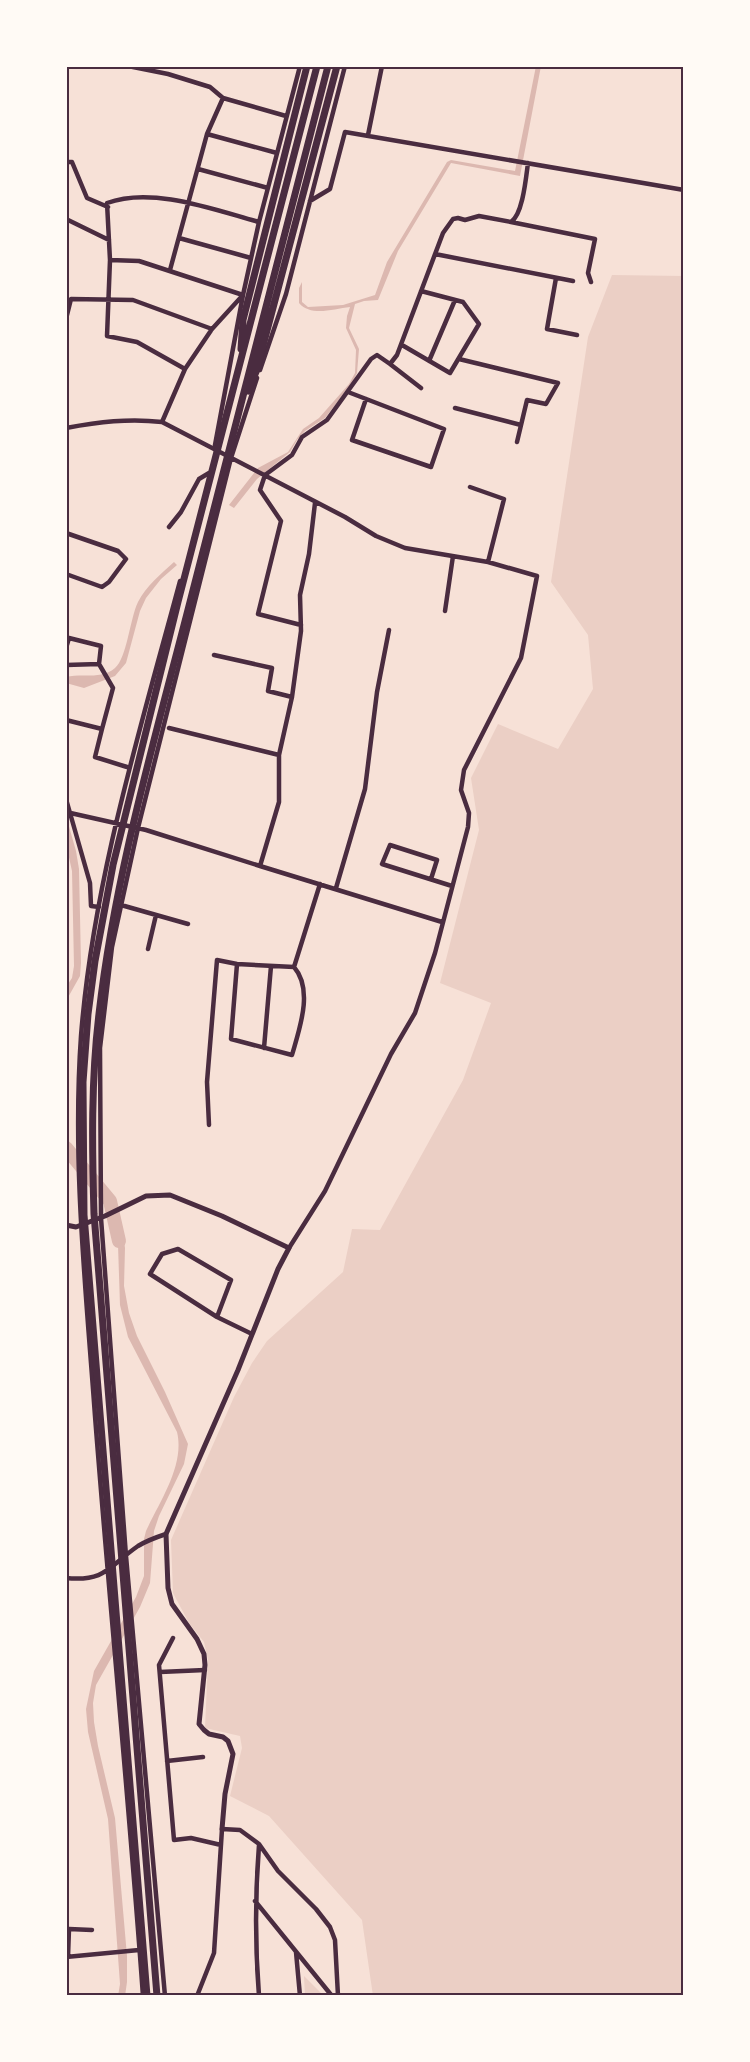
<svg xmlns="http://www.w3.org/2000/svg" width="750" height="2062" viewBox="0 0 750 2062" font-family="'Work Sans',sans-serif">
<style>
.green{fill:#ebcfc5}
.water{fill:#dcb8b0}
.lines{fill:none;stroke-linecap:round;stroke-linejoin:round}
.river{stroke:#dcb8b0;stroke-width:14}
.minor{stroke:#4a2c40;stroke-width:4.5}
.tertiary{stroke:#4a2c40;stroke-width:5}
.trunk{stroke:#4a2c40;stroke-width:7}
.neatline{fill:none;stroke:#4a2c40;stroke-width:2}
</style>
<rect width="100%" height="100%" fill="#f7e1d7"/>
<!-- green -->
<path class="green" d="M612 275 684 276V1996H373L362 1920 269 1816 230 1796 242 1748 240 1736 205 1728 208 1660 204 1642 189 1623 173 1593 171 1540 234 1397 252 1363 267 1341 343 1272 352 1229 380 1230 463 1080 491 1003 440 983 479 830 471 778 498 724 558 749 593 689 588 635 551 582 588 337Z
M304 1976 324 1996H305Z"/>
<!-- water -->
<path class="water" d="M536 66H541L520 176 451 163 398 251 378 300 364 301 355 304 349 328 359 349 357 373 352 383 325 418 305 431 297 440 290 452 257 479 234 508 229 505 258 468 288 452 303 429 319 418 349 384 355 373 356 350 346 328 347 316 350 307C333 309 311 317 299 303V288L302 282V302L308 307 343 305 375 295 387 262 447 162 451 160 515 171Z
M174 562 177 565 161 579 146 598 140 611 126 663 115 676 84 688 66 683V677C82 673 101 680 115 668 127 658 130 618 138 602 146 586 161 574 174 562Z
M66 816 76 851 79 869 81 963 80 976 66 1001V987L72 978 74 966 72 871 66 844Z
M121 1221 125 1248 124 1286 129 1313 137 1336 165 1392 188 1444 184 1464 159 1516 154 1531 150 1583 140 1607 96 1685 93 1703 94 1722 98 1746 115 1818 127 1956V1982L125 1996H118L120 1984 108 1819 88 1732 86 1709 94 1671 136 1597 144 1576V1539L146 1531C160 1501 185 1465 177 1432L128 1337 120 1305 118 1245 114 1223Z"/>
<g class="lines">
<!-- river -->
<path class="river" d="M66 1148 110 1201 119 1241"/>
<!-- minor -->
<path class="minor" d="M128 66 168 74 210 87 223 98 286 116
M66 69 69 66
M207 134 277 153
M368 135 382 66
M66 162H72L87 198 108 207
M198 169 268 188
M310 201 330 189 345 132 684 190
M66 219 109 240
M511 222 595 239 588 273 591 282
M179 238 251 258
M435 254 573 281
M110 260 139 261 243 295 212 329 185 369 162 422
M170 270 207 134 223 98
M556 278 547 329 577 335
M66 319 71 299 133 300 212 329
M402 345 450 373 479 324 463 302 421 291
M459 359 558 383 546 404 527 400 517 442
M429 361 455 300
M390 364 421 388
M185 369 137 342 107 336 110 260 107 203C152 186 215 210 259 222
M260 370 286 294 345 66
M348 392 444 429 431 467 352 440 366 399
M455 408 521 425
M66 428C98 422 129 418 162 422L345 517 376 536 405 548 488 562 537 576 521 658 464 770 461 790 469 813 468 827 435 953 415 1013 391 1054 325 1191 289 1248
M215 445 243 295 259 222 300 66
M470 487 504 499 488 562
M315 503 309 554 300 595 301 631 292 697 279 755V802L260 866 442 922
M169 527 181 512 199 479 209 473
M66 533 118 551 126 559 109 582 102 587 66 574
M445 611 453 556
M301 625 258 614 281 521 260 490 265 475 292 455 302 437 327 420 371 359 377 355 390 364 397 355 443 233 453 219 458 218 465 220 479 216 511 222C523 214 526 177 528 163
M66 648 69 638 101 646 99 664 113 688 102 729 66 720
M214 655 272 668 268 691 292 697
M66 665 99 664
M169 728 279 755
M102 729 95 757 127 767
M66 799 90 883 91 906 99 907
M66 812 146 830 260 866
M431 879 437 860 390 845 382 864 452 886
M336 888 365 789 377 692 389 630
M121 905 188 924
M148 949 156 915
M237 964 231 1039 292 1055C299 1030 314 990 294 967
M264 1048 271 966
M209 1125 207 1082 217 960 237 964 294 967 320 884
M217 1317 231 1280 178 1249 162 1254 150 1274 217 1317 252 1334
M66 1578C106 1582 109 1566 138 1546 146 1541 157 1537 166 1534
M173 1638 159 1665 174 1840 191 1838 221 1845
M160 1672 205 1670
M167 1761 203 1757
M255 1901 332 1996
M296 1952 300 1996
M66 1957 139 1950
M68 1957 69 1929 92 1930
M143 1996C129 1802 110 1609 95 1416 86 1290 72 1163 81 1036 93 882 140 730 180 581
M165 1996 126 1556 101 1218 100 1048 112 947 138 828 231 458 257 378
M197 1996 214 1953 222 1829 240 1830 259 1844 278 1871 316 1909 330 1927 335 1940 338 1996
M259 1996C255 1945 255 1896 259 1845"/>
<!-- tertiary -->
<path class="tertiary" d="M66 1225 76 1227 105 1216 146 1196 170 1195 222 1216 289 1248 278 1269 238 1370 166 1534 168 1588 172 1604 197 1639 204 1654 205 1665 199 1724 204 1730 209 1734 223 1737 228 1741 233 1754 225 1794 222 1829"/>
<!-- trunk -->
<path class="trunk" d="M241 349 243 320 307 66
M248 391 256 372 337 66
M147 1996 84 1215 83 1082 88 1014 95 961 113 865 178 602 317 66
M157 1996 94 1214C92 1147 91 1080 99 1014 115 873 156 735 191 598 236 421 282 244 328 66"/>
</g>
<!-- border -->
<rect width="750" height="2062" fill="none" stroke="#fffaf5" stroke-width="135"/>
<rect x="68" y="68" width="614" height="1926" class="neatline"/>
</svg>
